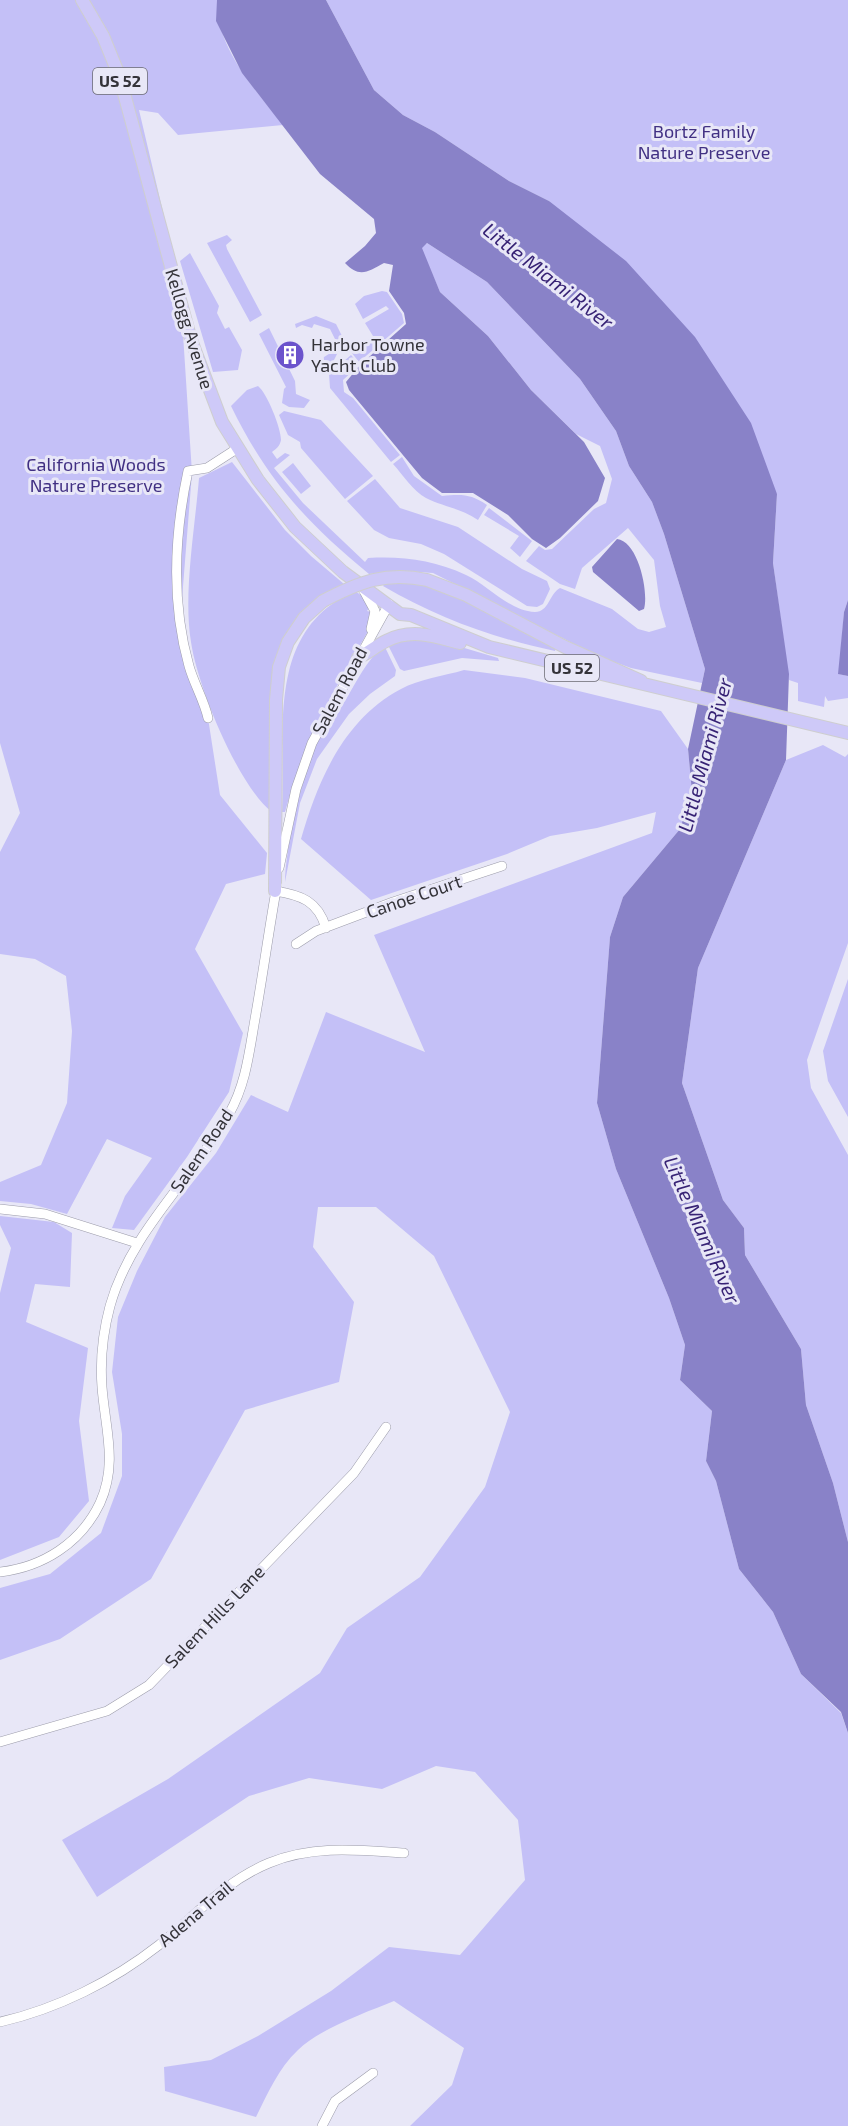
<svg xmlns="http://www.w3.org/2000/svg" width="848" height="2126" viewBox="0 0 848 2126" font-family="'Exo 2',sans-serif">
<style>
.green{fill:#c4c0f7}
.water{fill:#8982c8}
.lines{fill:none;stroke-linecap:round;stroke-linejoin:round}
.minor-casing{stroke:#9c9caa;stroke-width:10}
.major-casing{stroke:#cececf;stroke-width:14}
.minor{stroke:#fff;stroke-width:9}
.major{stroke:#cec9f8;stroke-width:12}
.major-bridge-casing{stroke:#cececf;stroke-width:14;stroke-linecap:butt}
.major-bridge{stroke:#cec9f8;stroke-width:12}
.labels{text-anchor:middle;stroke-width:6;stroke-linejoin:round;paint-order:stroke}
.shield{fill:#e8e7f7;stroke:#6a6972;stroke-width:1.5}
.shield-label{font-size:16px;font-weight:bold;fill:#343339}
.park-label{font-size:18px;fill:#413083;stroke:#e8e7f7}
.street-label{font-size:18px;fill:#343339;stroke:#e8e7f7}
.poi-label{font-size:18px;fill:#343339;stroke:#e8e7f7;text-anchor:start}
.water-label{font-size:20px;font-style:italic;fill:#372375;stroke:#e8e7f7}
</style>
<rect width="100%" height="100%" fill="#e8e7f7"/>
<!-- green -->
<path class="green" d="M0 0H217C216 48 255 89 283 125L178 135 158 113 139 110 168 233 183 334 192 473 182 599 185 637 208 718 220 795 267 853 265 874 226 884 195 949 243 1033 229 1092 187 1157 134 1230 112 1228 125 1196 152 1158 107 1139 67 1214 31 1204 0 1201V1182L41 1165 67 1103 72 1031 66 976 35 959 0 954V852L20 813 0 743Z
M326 0H848V600L844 612 839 674 848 676V698L828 701 825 696 824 707 798 701V683L789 680 773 563 777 494 549 201 509 181 435 132 403 115 374 90Z
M227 235 232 240 226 245 227 249 262 315 250 322 207 243Z
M427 243 487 282 580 379 616 431 629 466 652 502 664 534 705 669 702 683 631 668 600 657 433 573 404 571 369 574C306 522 267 480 231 406L247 390 258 386C267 393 281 428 281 440 280 446 276 449 272 452L277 459 285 453 290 455 274 468 303 503 365 562 368 558C403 556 434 560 466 575 488 585 509 611 535 612 549 612 549 594 560 588L612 609 638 629 649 632 666 627 660 606 654 560 628 528 582 568 575 589 560 584 526 561 539 546 545 550 552 549 594 509 606 503 612 479 600 446 576 434 531 390 488 336 440 292 421 248Z
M190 253 219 306 217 313 225 329 229 327 242 350 238 370 213 372 180 261Z
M382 291 387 292 402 314 404 323 359 362 351 352 373 336 365 323 389 309 386 306 363 319 355 304 364 296Z
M316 316 336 324 344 340 333 362 320 369 324 357 332 352 336 341 330 329 314 324 312 328 302 325 296 328 295 324Z
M269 328 295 381 296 394 310 400 304 408 289 407 282 403 284 389 286 387 259 334Z
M351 355 358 363 355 369 343 380 344 392 353 398 400 455 391 462 330 388 329 374Z
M284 411 321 420 373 476 345 499 301 448 300 442 288 435 279 415Z
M402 457 414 476 442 496C462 494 471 494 487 505L478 520C460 508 444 507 426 498 413 491 403 475 393 464Z
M232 462 285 530 311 556 344 584 328 594 275 669 270 703 272 812C238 786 197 685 191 642 183 594 195 528 199 478Z
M293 463 311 486 301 494 282 472Z
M375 479 400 508 458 527 522 569 547 581 550 589 543 604 537 607 527 606 444 554 421 544 389 538 374 530 347 501Z
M489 508 532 541 520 557 510 548 519 536 484 515Z
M402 581 443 588 556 647 555 651C493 638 438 618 383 586L386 582Z
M355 591 365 598 369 608 367 611 371 612 370 628C334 689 304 743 285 812H282C286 729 265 631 355 591Z
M431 638 498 658 499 661 462 658 404 671 400 669 387 643 396 639Z
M384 645 396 670 395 676 370 694 349 714 317 759 300 803 285 882C286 841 305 757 328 723 333 715 340 709 345 701 357 681 366 661 384 645Z
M464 670 525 678 661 711 688 749 692 792 680 829 623 897 610 937 597 1103 616 1169 669 1298 685 1345 680 1380 712 1411 706 1461 716 1481 739 1569 773 1612 801 1674 841 1713 848 1733V2126H410L452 2085 464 2048 394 2001C367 2012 319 2029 298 2050 278 2069 268 2093 256 2117L165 2091 164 2067 211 2060 258 2036 331 1991 389 1947 460 1955 525 1880 518 1820 475 1772 436 1766 382 1789 309 1778 249 1796 97 1897 62 1840 168 1779 320 1673 347 1628 420 1577 485 1487 510 1412 434 1256 376 1207H318L313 1247 354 1302 339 1382 245 1410 151 1579 60 1639 0 1660V1588L50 1574 101 1533 122 1476V1434L112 1372 118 1317 137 1271 165 1217 216 1153 251 1095 288 1112 326 1012 425 1052 374 935 652 833 656 812 597 828 550 836 507 854 371 900 301 839C318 780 344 719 401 689 419 679 444 676 464 670Z
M823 745 845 757 848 754V943L807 1060 811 1088 848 1155V1542L833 1483 806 1405 801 1349 745 1255 744 1228 723 1200 682 1083 698 968 786 760Z
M848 979V1117L828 1081 823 1051Z
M0 1216 54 1222 72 1233 70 1287 35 1284 26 1322 88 1348 79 1421 89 1501 59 1537 0 1560V1293L11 1248 0 1225Z"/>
<!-- water -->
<path class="water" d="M217 0H326L374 90 403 115 435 132 509 181 549 201 626 261 695 337 751 423 777 494 773 563 789 674 786 760 698 968 682 1083 723 1200 744 1228 745 1255 801 1349 806 1405 833 1483 848 1542V1733L841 1712 801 1674 773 1612 739 1569 716 1481 706 1461 712 1411 680 1380 685 1345 669 1298 616 1169 597 1103 610 937 623 897 680 829 692 792 688 749 705 669 664 534 652 502 629 466 616 431 580 379 487 282 427 243 422 248 440 292 488 336 531 390 584 442 605 478 598 501 560 538 546 548 532 539 508 515 473 493H442L422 478 349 390 346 382 360 365 406 324 404 313 389 291 393 265 384 263C368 272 359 278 345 263L365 246 376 233 374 219 320 174 242 73 216 21Z
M617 539C638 541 649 592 644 609L639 611 593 572 592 567Z
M848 600V676L838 674 844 612Z"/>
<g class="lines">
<!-- minor casing -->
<g class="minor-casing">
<path id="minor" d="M363 589 375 611 371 629
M208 718C204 700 194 684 189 666 171 602 174 536 188 471L207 468 238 448
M279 868 296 789 312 743 389 604
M275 891C301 895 318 901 326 928
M296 944 316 931 393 902 502 866
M0 1209 45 1214 137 1243
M0 1572C43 1567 81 1543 100 1503 118 1463 105 1428 102 1387 100 1360 103 1332 110 1306 131 1231 191 1181 229 1114 246 1084 249 1053 255 1019 263 974 269 929 277 885
M0 1742 107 1711 149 1685 354 1473 386 1427
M0 2022C57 2009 113 1981 159 1945 195 1916 225 1881 269 1863 313 1845 358 1850 404 1853
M322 2126 335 2101 373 2073"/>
</g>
<!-- major casing -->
<g class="major-casing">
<path id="major" d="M82 0 103 36 119 75 191 340 222 422 258 480 295 527 343 572 400 614 411 615 489 647 848 733
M427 580 466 595 565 647 641 681
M358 658C368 653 376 646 386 641 411 628 434 636 460 643
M275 891 276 700 279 667 288 642 304 618 323 601"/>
</g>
<!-- minor -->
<use href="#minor" class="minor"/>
<!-- major -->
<use href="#major" class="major"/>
<!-- major-bridge casing -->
<g class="major-bridge-casing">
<path id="major-bridge" d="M323 601C359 582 387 571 427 580"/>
</g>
<!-- major-bridge -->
<use href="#major-bridge" class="major-bridge"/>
</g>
<!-- icons -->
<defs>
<g id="building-disc" transform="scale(1.5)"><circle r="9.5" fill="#6b53cc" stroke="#e8e7f7"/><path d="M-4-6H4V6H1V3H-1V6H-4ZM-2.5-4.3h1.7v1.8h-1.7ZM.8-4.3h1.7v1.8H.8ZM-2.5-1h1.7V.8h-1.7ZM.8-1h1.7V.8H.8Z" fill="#fff"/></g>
</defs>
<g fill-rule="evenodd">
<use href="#building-disc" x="290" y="355"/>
</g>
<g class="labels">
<!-- shield labels -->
<g class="shield">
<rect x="93" y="68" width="54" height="26" rx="4.5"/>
<rect x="545" y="655" width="54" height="26" rx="4.5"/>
</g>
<g class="shield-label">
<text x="120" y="87">US 52</text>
<text x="572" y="674">US 52</text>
</g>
<!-- park labels -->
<g class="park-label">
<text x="704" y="138">Bortz Family<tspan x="704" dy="21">Nature Preserve</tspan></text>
<text x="96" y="471">California Woods<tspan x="96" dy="21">Nature Preserve</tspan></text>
</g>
<!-- street labels -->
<g class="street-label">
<text transform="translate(189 329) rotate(73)" y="6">Kellogg Avenue</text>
<text transform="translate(340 691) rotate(-62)" y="6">Salem Road</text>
<text transform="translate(414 897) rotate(-19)" y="6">Canoe Court</text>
<text transform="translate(202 1151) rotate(-56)" y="6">Salem Road</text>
<text transform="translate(215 1617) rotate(-46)" y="6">Salem Hills Lane</text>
<text transform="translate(196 1914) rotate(-40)" y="6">Adena Trail</text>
</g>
<!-- poi labels -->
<g class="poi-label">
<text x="311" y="351">Harbor Towne<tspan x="311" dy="21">Yacht Club</tspan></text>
</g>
<!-- water labels -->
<g class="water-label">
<text transform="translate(548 276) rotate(38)" y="7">Little Miami River</text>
<text transform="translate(705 755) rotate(-75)" y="7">Little Miami River</text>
<text transform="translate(702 1230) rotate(66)" y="7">Little Miami River</text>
</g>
</g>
</svg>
